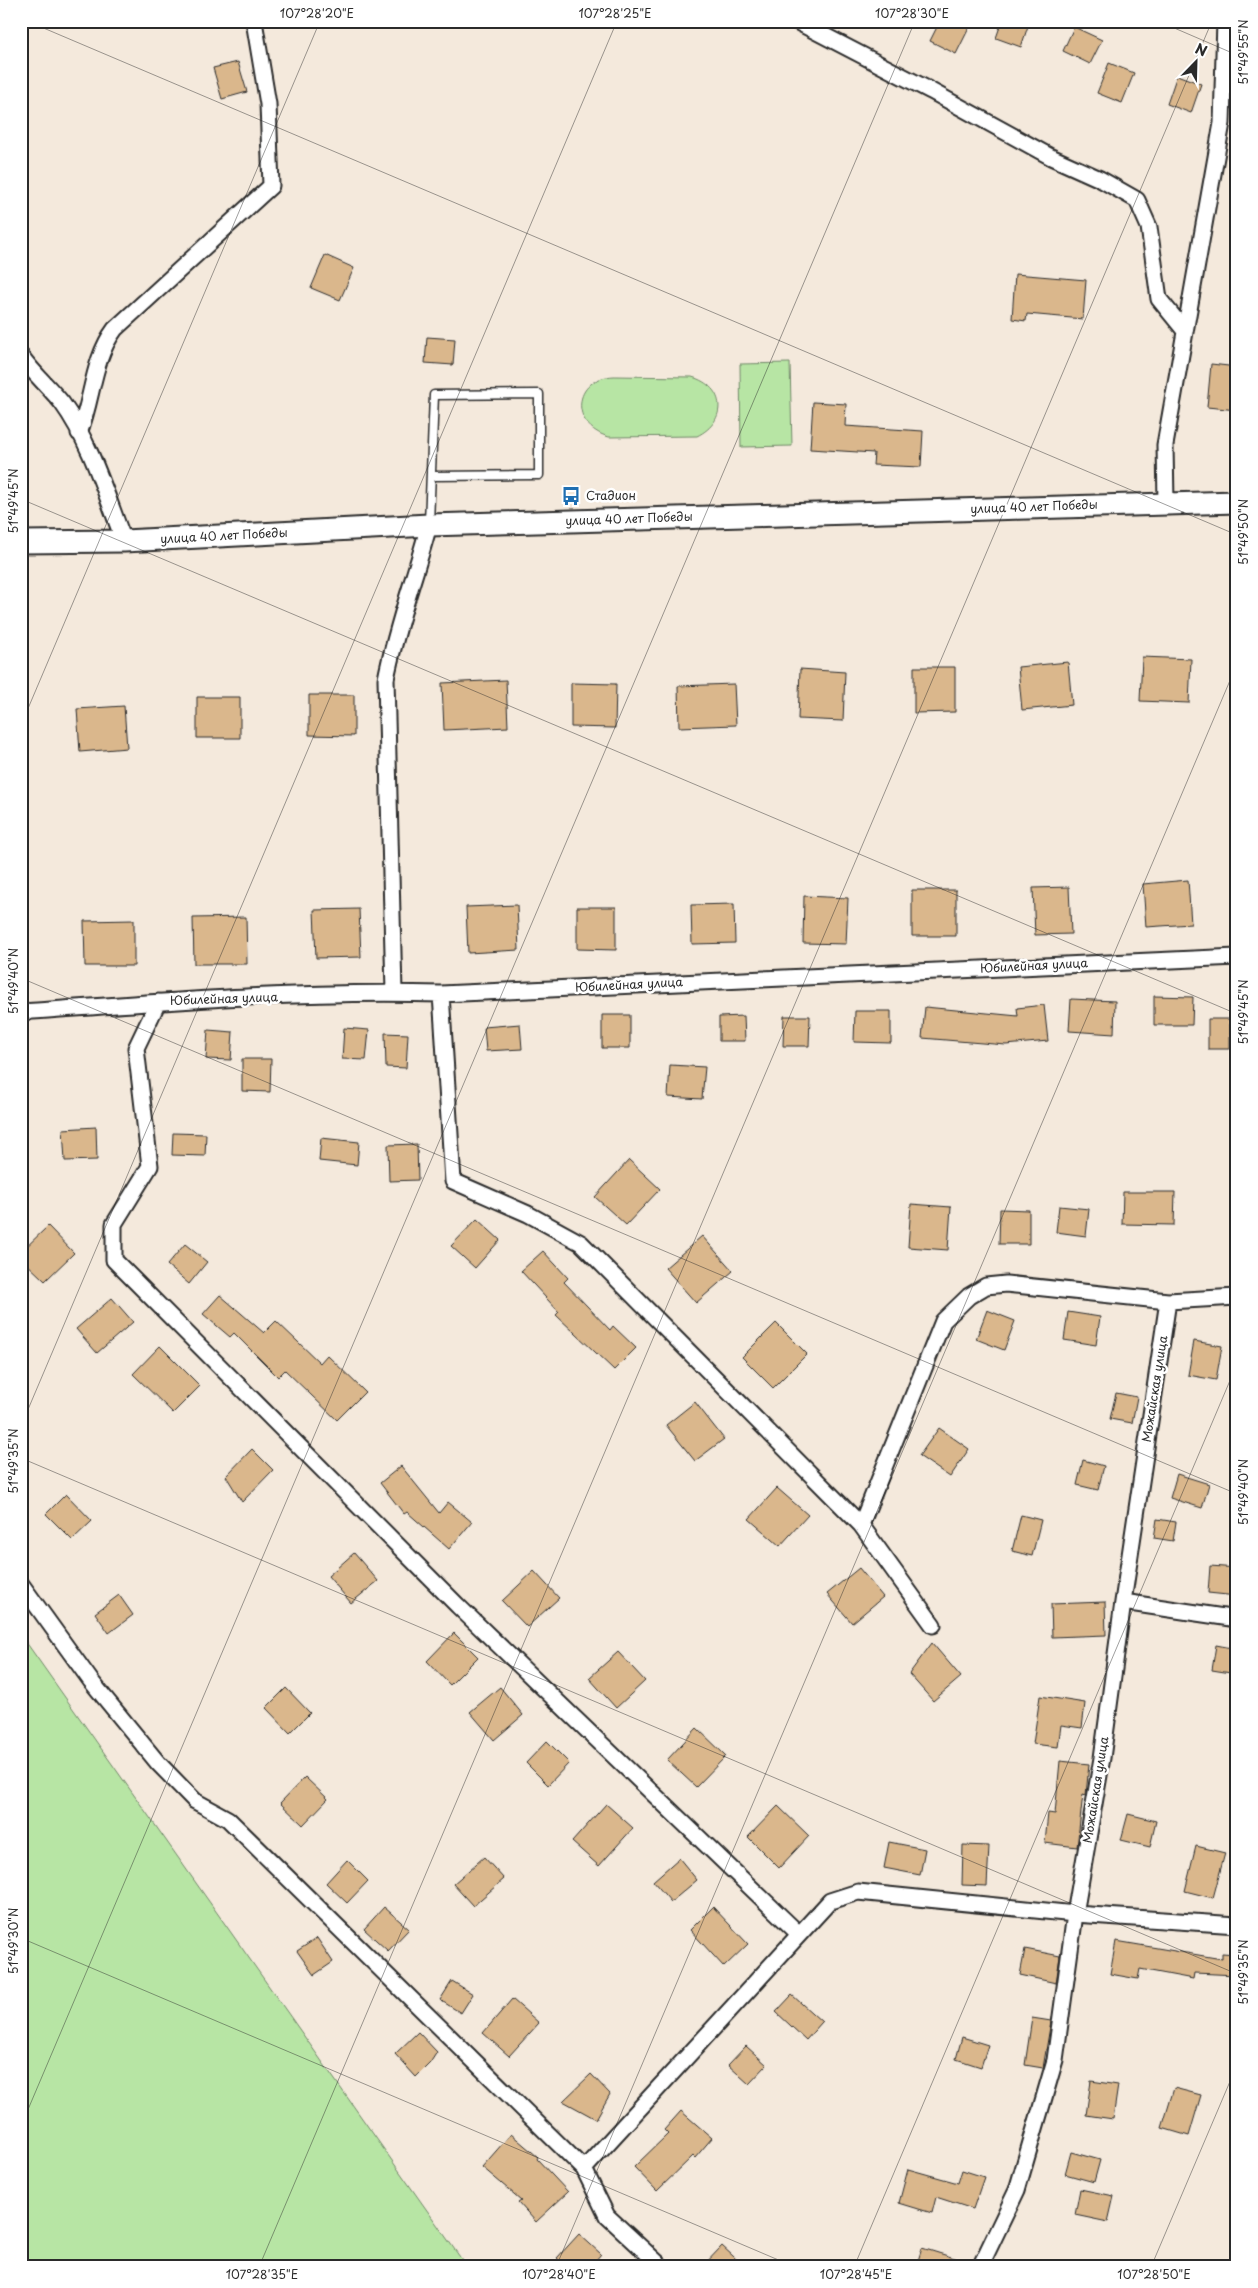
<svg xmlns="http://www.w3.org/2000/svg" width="1258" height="2288" viewBox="0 0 1258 2288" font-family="'Playpen Sans',sans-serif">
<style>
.green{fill:#b7e5a4;stroke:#718868}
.building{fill:#dab78c;stroke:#2b2b2b}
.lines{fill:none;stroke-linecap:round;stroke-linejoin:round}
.lane-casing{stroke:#2b2b2b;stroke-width:11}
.street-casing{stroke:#2b2b2b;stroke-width:19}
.secondary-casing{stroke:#2b2b2b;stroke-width:25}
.lane{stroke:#fff;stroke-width:8}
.street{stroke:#fff;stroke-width:15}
.secondary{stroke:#fff;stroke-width:21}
.ticks{fill:none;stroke:#2b2b2b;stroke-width:1;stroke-opacity:0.45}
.labels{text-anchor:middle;stroke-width:5;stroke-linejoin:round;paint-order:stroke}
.poi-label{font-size:12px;fill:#2b2b2b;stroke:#fff;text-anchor:start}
.street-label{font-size:12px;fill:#2b2b2b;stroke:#fff}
.neatline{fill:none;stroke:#2b2b2b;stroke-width:2}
.ticks-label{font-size:12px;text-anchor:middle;fill:#2b2b2b}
</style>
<rect width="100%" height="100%" fill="#f4e9dc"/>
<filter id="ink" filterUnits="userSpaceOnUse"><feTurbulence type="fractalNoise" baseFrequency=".02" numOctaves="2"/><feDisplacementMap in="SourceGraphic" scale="10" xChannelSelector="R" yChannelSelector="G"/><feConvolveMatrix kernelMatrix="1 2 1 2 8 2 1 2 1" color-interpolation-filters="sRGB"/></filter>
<g filter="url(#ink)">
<!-- green -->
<path class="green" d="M790 363 792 446 741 447 740 364Z
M614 376 692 377C726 387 728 421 697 436L609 437C569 426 572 378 614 376Z
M21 1635 467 2267H21Z"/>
<!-- building -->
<path class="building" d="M940 21H961L970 26 956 54 930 41Z
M1002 21H1017L1028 26 1021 47 996 38Z
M1074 27 1102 40 1090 64 1063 51Z
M238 62 247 92 222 99 213 68Z
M1109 63 1134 73 1122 103 1097 93Z
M1177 75 1201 84 1191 113 1167 104Z
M325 255 354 268 340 300 311 288Z
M1015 274 1086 280 1083 319 1027 314 1026 321 1012 319Z
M427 337 455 339 453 365 425 363Z
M1211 364 1237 367V410L1207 407Z
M813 402 846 404 845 426 923 431 921 467 873 465 874 453 810 449Z
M1142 657 1191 659 1189 703 1140 701Z
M1068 662 1072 705 1022 710 1018 667Z
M914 667H955V712L914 713Z
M800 669 845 672 843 721 798 719Z
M506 680 508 727 444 730 442 683Z
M571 683 616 684 615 728 571 727Z
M734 684 736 725 679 727 678 686Z
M309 695H354V736L309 735Z
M197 697H240V738H197Z
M124 706 127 748 80 752 77 709Z
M1188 880 1191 924 1146 927 1143 884Z
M1069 887 1071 934 1035 935 1033 888Z
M912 890H956V936H912Z
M804 896 848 898 846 944 803 943Z
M734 904 735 943 692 944 691 905Z
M517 905 519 950 468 953 466 907Z
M577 907H616V950L577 949Z
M359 909 361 957 316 958 314 910Z
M246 917 247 964H194L193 918Z
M134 920V966H85L84 921Z
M1154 996 1193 997 1192 1025H1154Z
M1071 999 1115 1001 1114 1034 1069 1031Z
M1044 1005 1048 1041 1006 1045 922 1038 925 1007 1018 1016 1017 1008Z
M855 1011H891V1043L854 1042Z
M602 1015H630V1048H602Z
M744 1016 745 1041H719V1017Z
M784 1016H810L809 1046H783Z
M1208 1019H1230V1049H1208Z
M520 1024 522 1049 486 1051 484 1027Z
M344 1028 369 1030 366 1060 342 1059Z
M208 1030 233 1032 231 1060 206 1059Z
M385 1033 408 1034 406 1068 386 1067Z
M242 1059H271L270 1092 242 1091Z
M670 1065 705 1067 702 1099 668 1097Z
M96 1127 97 1160 65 1161 63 1129Z
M173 1133 206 1134 205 1156 172 1155Z
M321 1138 359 1142 357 1165 319 1161Z
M417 1144 418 1180 389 1181 388 1145Z
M629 1160 660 1189 626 1225 595 1197Z
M1123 1192H1175L1174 1225 1122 1224Z
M911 1204 951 1207 948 1250 908 1247Z
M1059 1206 1089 1209 1086 1236 1056 1232Z
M1000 1209 1029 1210V1244H999Z
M477 1219 500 1240 475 1268 451 1246Z
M48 1226 74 1253 45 1281 21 1258V1252Z
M702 1236 733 1271 696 1303 665 1268Z
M185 1244 207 1262 189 1284 167 1265Z
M543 1251 568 1278 564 1282 610 1330 613 1326 636 1348 614 1370 556 1315 559 1312 521 1271Z
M220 1295 264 1333 276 1321 320 1363 327 1355 365 1392 337 1420 285 1370 278 1377 234 1333 230 1337 203 1314Z
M112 1298 133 1322 97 1353 76 1329Z
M987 1310 1015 1321 1004 1350 976 1339Z
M1068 1312 1100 1317 1096 1345 1064 1340Z
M776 1323 807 1354 773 1388 742 1357Z
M1194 1341 1222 1346 1216 1380 1188 1375Z
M160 1346 200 1386 173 1413 133 1374Z
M1116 1393 1137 1397 1132 1423 1110 1419Z
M695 1402 724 1439 695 1461 666 1425Z
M939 1428 969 1449 950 1477 919 1456Z
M252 1449 273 1470 242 1502 226 1476Z
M1083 1460 1104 1466 1098 1490 1077 1485Z
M401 1466 439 1513 448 1502 472 1522 449 1549 407 1512 404 1514 380 1483Z
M1177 1474 1209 1484 1202 1508 1170 1498Z
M777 1488 808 1515 780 1546 749 1519Z
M66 1494 92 1521 72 1540 46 1514Z
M1021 1515 1041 1520 1032 1556 1012 1551Z
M1157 1519 1176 1522 1173 1541 1154 1538Z
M354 1553 378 1581 351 1603 328 1576Z
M1210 1566 1237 1568V1596L1208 1593Z
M859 1568 883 1597 852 1623 827 1594Z
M534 1571 559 1598 527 1627 502 1601Z
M119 1595 133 1615 109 1633 95 1613Z
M1105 1602 1106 1635 1052 1637 1051 1604Z
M454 1633 478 1657 450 1685 427 1661Z
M932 1643 961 1677 933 1701 909 1674Z
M1216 1645 1237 1649V1674L1212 1670Z
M618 1652 645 1681 616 1708 589 1678Z
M500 1687 523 1715 494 1740 470 1712Z
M286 1688 310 1713 290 1733 266 1708Z
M1040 1696 1085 1703 1082 1728 1061 1725 1058 1747 1033 1744Z
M697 1728 726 1756 696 1787 667 1760Z
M547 1741 569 1763 548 1785 526 1763Z
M1060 1761 1089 1764 1086 1795 1083 1794 1077 1847 1045 1843 1048 1813 1055 1814Z
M305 1777 328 1799 303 1825 280 1803Z
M606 1804 633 1828 599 1866 572 1842Z
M778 1806 809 1836 779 1868 748 1837Z
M1128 1814 1156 1821 1150 1847 1121 1840Z
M889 1842 925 1849 920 1875 884 1868Z
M963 1845 989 1846 987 1886 962 1885Z
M1196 1846 1225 1853 1213 1898 1185 1891Z
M484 1857 504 1879 473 1906 453 1884Z
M679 1858 697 1880 671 1902 653 1881Z
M347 1860 368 1881 347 1903 326 1883Z
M384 1907 409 1929 388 1951 364 1929Z
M713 1907 748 1944 724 1967 690 1930Z
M317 1938 333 1962 314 1975 297 1951Z
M1116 1941 1222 1959V1953L1237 1954V1975L1194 1973 1193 1979 1140 1969 1138 1979 1110 1974Z
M1025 1949 1060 1956 1056 1983 1020 1975Z
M452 1981 473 1994 461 2013 440 2000Z
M792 1995 822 2022 806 2040 776 2012Z
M512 1999 539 2023 509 2056 483 2033Z
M1032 2018 1051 2021 1043 2068 1025 2065Z
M418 2032 437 2052 430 2063 416 2077 395 2054Z
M962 2037 988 2045 981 2067 956 2059Z
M746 2046 767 2065 749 2084 728 2065Z
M591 2074 610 2094 596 2119 563 2101Z
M1091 2081 1118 2085 1113 2119 1086 2115Z
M1174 2088 1201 2095 1189 2136 1162 2128Z
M681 2111 712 2138 695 2158 693 2156 657 2191 634 2167 668 2134 664 2130Z
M511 2134 538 2157 537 2159 568 2192 536 2222 518 2202 521 2200 482 2167Z
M1071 2152 1100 2160 1094 2182 1065 2174Z
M908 2169 958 2183 962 2170 984 2177 973 2209 936 2197 932 2213 899 2203Z
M1080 2189 1114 2196 1108 2222 1075 2215Z
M579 2234 601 2254 590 2267H566L557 2258Z
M722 2246 745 2267H702Z
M922 2248 971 2263V2267H916Z"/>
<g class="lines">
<!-- lane casing -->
<g class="lane-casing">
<path id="lane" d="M429 523 434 395 539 394V475L432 476"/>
</g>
<!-- street casing -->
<g class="street-casing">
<path id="street" d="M796 21 931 91 1051 157 1100 179 1137 200 1149 227 1159 299 1185 331
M21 356C33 373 49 387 62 403 91 443 106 495 124 541
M79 433C93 399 92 360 115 329L271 186 268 104 254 21
M1166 503 1165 445 1222 123 1225 21
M394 992 386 679C396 627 415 577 429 525
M441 994 453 1181 528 1214 581 1243 861 1525
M158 1002 136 1048 150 1166 114 1224V1260L458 1606 799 1934
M21 1012C159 1002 302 990 441 994L1237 957
M21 1584 91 1681 158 1763 195 1801 228 1819 584 2169
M1123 1602 1237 1619
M933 1625 861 1525 943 1321 969 1296 986 1286 1006 1284 1168 1301 1237 1297
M662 2267 607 2216 584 2169 830 1901 858 1892 1075 1914 1237 1925
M980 2267 1017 2190 1055 2060 1075 1914 1102 1758 1123 1602 1168 1301"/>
</g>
<!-- secondary casing -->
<g class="secondary-casing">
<path id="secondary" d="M21 542 124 541 429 525 1237 502"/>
</g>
<!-- lane -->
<use href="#lane" class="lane"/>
<!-- street -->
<use href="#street" class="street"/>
<!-- secondary -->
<use href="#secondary" class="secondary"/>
</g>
</g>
<!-- ticks -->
<path class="ticks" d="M27 21 1237 535M1158 21 1237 55M21 25 23 21M21 499 1237 1014M21 725 320 21M21 978 1237 1494M21 1426 617 21M21 1458 1237 1974M21 1938 795 2267M21 2126 915 21M259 2267 1212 21M556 2267 1237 664M854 2267 1237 1364M1151 2267 1237 2065"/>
<!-- icons -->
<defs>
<g id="bus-bare" transform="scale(1.5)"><path d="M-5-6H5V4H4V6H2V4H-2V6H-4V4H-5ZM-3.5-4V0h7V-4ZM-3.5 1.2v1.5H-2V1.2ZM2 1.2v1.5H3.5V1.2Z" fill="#1f6fb2" stroke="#fff" stroke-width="2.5" paint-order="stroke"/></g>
</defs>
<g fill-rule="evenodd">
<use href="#bus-bare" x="571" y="496"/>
</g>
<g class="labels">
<!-- poi labels -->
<g class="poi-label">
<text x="586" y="500">Стадион</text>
</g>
<!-- street labels -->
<g class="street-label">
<text transform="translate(1034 507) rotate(-2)" y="4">улица 40 лет Победы</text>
<text transform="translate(629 519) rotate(-2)" y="4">улица 40 лет Победы</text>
<text transform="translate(224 536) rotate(-3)" y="4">улица 40 лет Победы</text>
<text transform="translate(1034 966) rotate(-3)" y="4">Юбилейная улица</text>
<text transform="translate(629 985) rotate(-3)" y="4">Юбилейная улица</text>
<text transform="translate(224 999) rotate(-2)" y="4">Юбилейная улица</text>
<text transform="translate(1155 1389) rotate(-81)" y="4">Можайская улица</text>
<text transform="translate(1096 1790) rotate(-81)" y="4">Можайская улица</text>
</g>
</g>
<!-- margin -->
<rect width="1258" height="2288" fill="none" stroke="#fff" stroke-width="55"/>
<!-- north arrow -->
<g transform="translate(1196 62) rotate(23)" stroke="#ffffff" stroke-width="4" paint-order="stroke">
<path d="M0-4L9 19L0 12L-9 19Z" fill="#2b2b2b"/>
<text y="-8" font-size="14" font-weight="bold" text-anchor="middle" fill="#2b2b2b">N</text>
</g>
<rect x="28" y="28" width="1202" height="2232" class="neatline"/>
<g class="ticks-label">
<text x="317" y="18">107°28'20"E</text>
<text x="615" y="18">107°28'25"E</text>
<text x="912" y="18">107°28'30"E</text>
<text transform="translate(1244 52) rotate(-90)" y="4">51°49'55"N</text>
<text transform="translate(14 501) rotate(-90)" y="4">51°49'45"N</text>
<text transform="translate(1244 532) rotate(-90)" y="4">51°49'50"N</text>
<text transform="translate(14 981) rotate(-90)" y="4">51°49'40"N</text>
<text transform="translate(1244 1012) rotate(-90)" y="4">51°49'45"N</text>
<text transform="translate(14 1461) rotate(-90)" y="4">51°49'35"N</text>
<text transform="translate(1244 1492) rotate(-90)" y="4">51°49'40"N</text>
<text transform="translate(14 1941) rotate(-90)" y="4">51°49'30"N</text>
<text transform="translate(1244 1972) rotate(-90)" y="4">51°49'35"N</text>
<text x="262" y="2279">107°28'35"E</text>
<text x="559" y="2279">107°28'40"E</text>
<text x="856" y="2279">107°28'45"E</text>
<text x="1154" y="2279">107°28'50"E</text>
</g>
</svg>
